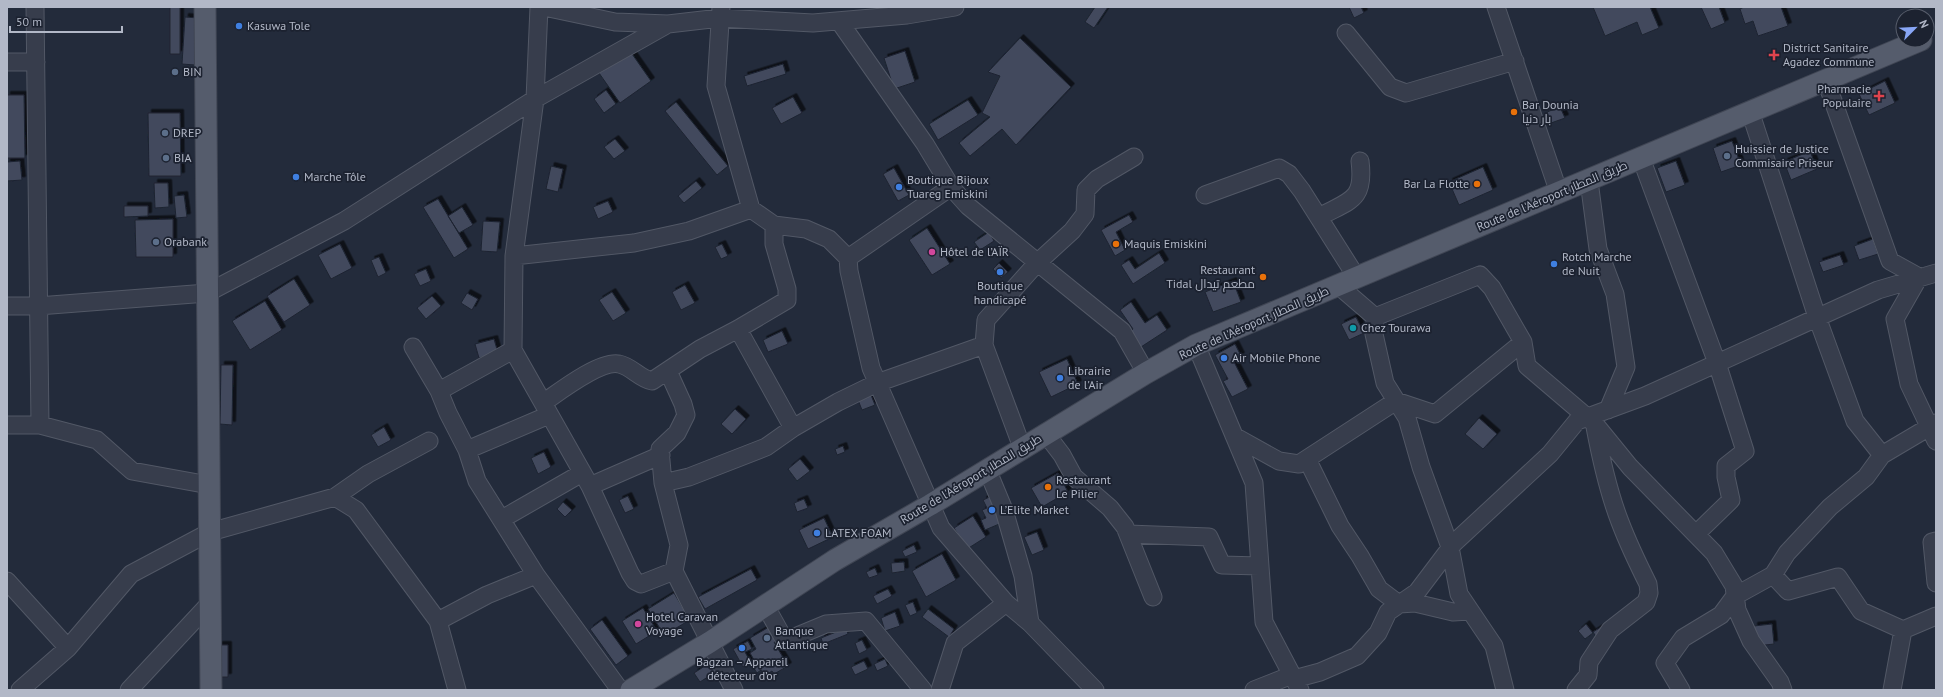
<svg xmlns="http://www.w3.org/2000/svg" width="1943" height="697" viewBox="0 0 1943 697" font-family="'PT Sans',Cairo,sans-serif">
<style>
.building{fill:#424a5d;stroke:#1e2432;filter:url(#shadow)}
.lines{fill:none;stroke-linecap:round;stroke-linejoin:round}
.minor-casing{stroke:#525866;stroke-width:19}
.major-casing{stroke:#404654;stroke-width:23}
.minor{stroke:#373d4c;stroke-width:17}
.major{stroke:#555c6c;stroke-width:21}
.shop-dot{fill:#3f7fe0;stroke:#1c2230;stroke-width:1.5}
.health-dot{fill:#e0444e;stroke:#1c2230;stroke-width:1.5}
.service-dot{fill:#5c6f8a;stroke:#1c2230;stroke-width:1.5}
.food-dot{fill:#e8710a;stroke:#1c2230;stroke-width:1.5}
.hotel-dot{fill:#d1479c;stroke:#1c2230;stroke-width:1.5}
.culture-dot{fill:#0f9aa8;stroke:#1c2230;stroke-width:1.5}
.labels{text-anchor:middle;stroke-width:3.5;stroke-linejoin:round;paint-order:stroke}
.poi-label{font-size:12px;fill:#b2b8c7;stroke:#1c2230;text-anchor:start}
.street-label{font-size:12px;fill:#b2b8c7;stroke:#1c2230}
</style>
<defs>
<filter id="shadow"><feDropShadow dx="3.5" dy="-3.5" stdDeviation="0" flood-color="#0009"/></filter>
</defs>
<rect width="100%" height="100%" fill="#232b3b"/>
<!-- building -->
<path class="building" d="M170 7H180V54H170Z
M1095 7H1108L1094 28 1085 22Z
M1349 7H1361L1364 13 1354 18Z
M1593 7H1650L1659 28 1642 35 1637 22 1605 36Z
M1701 7H1719L1725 23 1711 29Z
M1744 7H1781L1788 26 1758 36 1753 21 1745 24 1740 9Z
M185 17 198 18 195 65 182 64Z
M1020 38 1071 87 1016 145 1002 129 970 156 959 143 990 117 982 113 1000 76 988 72Z
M630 51 651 81 620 103 599 73Z
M905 51 915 82 894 89 884 58Z
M783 64 786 74 747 86 744 76Z
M1885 81 1895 103 1869 115 1859 94Z
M606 90 616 104 604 113 594 99Z
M7 95H24L25 158H7Z
M793 97 802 113 781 124 772 108Z
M968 100 978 115 938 140 929 124Z
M676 102 728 166 717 175 665 111Z
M1560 107 1565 118 1551 123 1547 112Z
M148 113H180L181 176H149Z
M615 139 625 151 614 159 604 147Z
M1732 141 1741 165 1721 172 1713 148Z
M1810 151 1817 169 1791 180 1784 162Z
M20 161 22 180 7 181V162Z
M1676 161 1685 185 1666 192 1657 168Z
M551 166 563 169 558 192 546 189Z
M1483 167 1493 190 1459 205 1449 182Z
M894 168 909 195 898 201 883 174Z
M696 181 702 188 684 203 678 196Z
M154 183H168L169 207 155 208Z
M184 195 187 217 176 218 174 196Z
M438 199 468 249 454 258 423 207Z
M608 201 613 212 598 219 593 207Z
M124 206H148V216L124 217Z
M462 207 473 225 459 233 448 216Z
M1129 215 1133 222 1116 232 1125 250 1115 256 1101 230Z
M173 219V257H136L135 220Z
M483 221 500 222 497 252 481 251Z
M927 228 950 264 932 275 909 240Z
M989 232 994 241 980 250 974 242Z
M1873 239 1878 254 1859 260 1854 246Z
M340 244 352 268 331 279 318 255Z
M722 244 728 256 721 259 715 247Z
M1159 253 1165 263 1133 284 1121 265 1129 260 1135 269Z
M1840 255 1844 265 1823 272 1819 262Z
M379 257 386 273 378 277 371 260Z
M999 263 1008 272 1001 278 993 269Z
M426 269 431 281 420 286 414 274Z
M294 279 310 305 284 322 267 296Z
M1233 281 1241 302 1213 312 1205 292Z
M685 285 695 303 681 310 672 292Z
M612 292 626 313 613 321 599 300Z
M467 293 478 299 472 310 461 303Z
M432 296 441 306 426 319 417 308Z
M265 301 282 330 250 350 232 321Z
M1131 302 1145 323 1157 315 1167 330 1141 347 1131 331 1133 329 1120 310Z
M1356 317 1364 333 1349 340 1341 324Z
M782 331 788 344 768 352 763 340Z
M494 339 498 353 479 358 475 344Z
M1235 344 1241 356 1233 360 1248 389 1232 397 1223 381 1228 379 1215 355Z
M1067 359 1078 384 1051 397 1039 372Z
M221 365H233L232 425 220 424Z
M871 395 875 405 862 410 858 400Z
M735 409 746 419 732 434 721 424Z
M1479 418 1497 434 1483 449 1465 434Z
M384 427 391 440 378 447 371 435Z
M843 446 845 452 837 455 835 449Z
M544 452 551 467 538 474 531 458Z
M800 459 810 471 797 481 788 469Z
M1058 473 1068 492 1042 507 1031 488Z
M994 495 1004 522 985 530 981 520 986 518 982 510 987 508 983 500Z
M628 496 634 509 625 513 619 500Z
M804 499 808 508 797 512 794 503Z
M563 502 572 510 565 517 557 509Z
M973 516 986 537 967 549 954 528Z
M824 518 833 537 808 549 799 530Z
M1037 532 1044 550 1032 555 1024 537Z
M914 545 917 552 905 557 902 551Z
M942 554 956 580 926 597 912 571Z
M904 562 905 571 892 573 891 563Z
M875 568 878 575 869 578 866 572Z
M751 569 757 580 705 609 698 597Z
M888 589 892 596 877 604 873 596Z
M674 593 690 620 664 635 648 609Z
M913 602 917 613 910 616 905 605Z
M643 608 657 631 636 644 622 621Z
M928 609 954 629 949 637 922 617Z
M895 612 900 626 885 631 881 618Z
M602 620 628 656 616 665 590 629Z
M1586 624 1593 633 1585 639 1578 631Z
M1772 624 1774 644 1756 646 1754 626Z
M769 627 777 640 774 642 788 666 774 674 772 671 764 676 761 670 757 673 753 667 757 665 750 653 756 649 750 638Z
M1601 627 1605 634 1597 638 1593 632Z
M846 628 848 634 823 644 821 638Z
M862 640 867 650 859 654 855 643Z
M748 641 752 649 745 652 751 663 743 667 733 649Z
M219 645H228V677H218Z
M885 659 888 666 877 671 874 664Z
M864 661 868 669 855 675 851 667Z
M711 662 717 671 700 682 694 673Z"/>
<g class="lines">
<!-- minor casing -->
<g class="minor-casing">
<path id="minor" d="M35 7 40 425
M539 7 535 99 514 256 513 350 439 391 448 413 467 450 549 415
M544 7 615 22 668 24 720 18 813 23 907 15 955 7
M721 7 716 86 751 209 774 225 806 229 829 239 848 258 849 271 871 368 941 528 1006 603 1030 623 1095 690
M1496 7 1559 193
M839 21 925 144 951 187 968 206 1122 331 1146 373
M1346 33 1390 87 1406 93 1515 61
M7 62H36
M1826 81 1890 261 1919 277 1895 319 1909 384 1936 441
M1750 111 1817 317 1855 421 1882 455
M1641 158 1717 363 1745 451 1726 466V477L1731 500 1696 534
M1589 181 1598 249 1615 294 1626 367 1608 410
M1205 195 1279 168 1289 174 1302 191 1357 278
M1319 217C1350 200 1365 201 1360 161
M514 256 634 243 689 231 751 209
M848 258 951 187
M1339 286 1375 317 1480 275 1492 288 1523 342 1527 366 1595 424 1630 467 1714 553 1734 586 1737 610 1751 641 1780 682 1783 690
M7 306H38L207 293 344 221 535 99 668 24
M1375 317 1374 334 1385 383 1407 418 1421 467 1450 547 1459 594 1494 646 1505 690
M738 329 793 428 838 402 877 383 984 345
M1196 345 1254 483 1264 622 1294 679
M413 347 439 391
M513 350 590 486 630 573 635 581 641 584 674 571 734 690
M668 371 683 404 686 415 677 433 660 449 663 483 679 545 674 571
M543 403C559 392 600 360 619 364 631 366 640 379 652 381L700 349 738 329 787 300V289L774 244V225
M7 425H40L97 440 132 471 209 485
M1046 434 1062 455 1074 477 1110 508 1125 527 1153 597
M1234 436 1279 461 1299 464 1396 401 1435 414 1523 342
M467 450 477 481 536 575 620 690
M1023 450 984 345 986 320 1037 263 1072 231 1085 214 1086 190 1097 179 1134 157
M1307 459 1340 526 1360 556 1379 589 1399 604 1415 603 1453 612 1470 611
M987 469 1004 510 1023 576 1030 623
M663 483 689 477 766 447 793 428
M590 486 661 455
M335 497 356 510 438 621 457 690
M502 519 582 473
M1128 534 1209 537 1222 565 1260 566
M1936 541 1932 542 1936 583
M1773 575 1788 591 1838 577 1861 611 1903 630
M7 581 68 648
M765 605 785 641 826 624 866 621 923 690
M438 621 487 595 536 575
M20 690 68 648 131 574 210 532 335 497 368 474 429 441
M129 690 211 602
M940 690 955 643 1006 603
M1254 690 1292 675
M1300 690 1294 679 1320 672 1357 656 1378 633 1388 612 1417 592 1454 543 1550 454 1577 421 1645 396 1878 290 1936 273
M1576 690 1588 675 1589 662 1610 630 1646 602 1649 593 1648 584C1638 564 1628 543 1620 522 1608 491 1601 459 1595 427
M1681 690 1665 663 1683 638 1721 615 1735 596 1773 575 1787 553 1830 507 1866 477 1882 455 1936 423
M1892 690 1903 630 1936 616"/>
</g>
<!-- major casing -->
<g class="major-casing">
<path id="major" d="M205 7 211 690
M631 690 710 642 835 560 930 505 1146 373 1196 345 1921 40"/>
</g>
<!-- minor -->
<use href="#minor" class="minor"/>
<!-- major -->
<use href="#major" class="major"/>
</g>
<!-- markers -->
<g class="shop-dot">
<circle cx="239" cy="26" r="4"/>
<circle cx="296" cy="177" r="4"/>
<circle cx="899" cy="187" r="4"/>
<circle cx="1554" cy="264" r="4"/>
<circle cx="1000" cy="272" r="4"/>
<circle cx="1224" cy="358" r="4"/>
<circle cx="1060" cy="378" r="4"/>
<circle cx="992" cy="510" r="4"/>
<circle cx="817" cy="533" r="4"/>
<circle cx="742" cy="648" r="4"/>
</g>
<g class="health-dot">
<path d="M1772 49h4v4h4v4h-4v4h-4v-4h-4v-4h4z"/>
<path d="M1877 90h4v4h4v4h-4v4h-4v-4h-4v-4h4z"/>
</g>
<g class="service-dot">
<circle cx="175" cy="72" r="4"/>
<circle cx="165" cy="133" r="4"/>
<circle cx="1727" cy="156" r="4"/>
<circle cx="166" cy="158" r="4"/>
<circle cx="156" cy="242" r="4"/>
<circle cx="767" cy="638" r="4"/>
</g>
<g class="food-dot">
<circle cx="1514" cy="112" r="4"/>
<circle cx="1477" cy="184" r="4"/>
<circle cx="1116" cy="244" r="4"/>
<circle cx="1263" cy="277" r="4"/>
<circle cx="1048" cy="487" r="4"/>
</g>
<g class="hotel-dot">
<circle cx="932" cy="252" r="4"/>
<circle cx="638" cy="624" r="4"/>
</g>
<circle class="culture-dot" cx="1353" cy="328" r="4"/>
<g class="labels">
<!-- poi labels -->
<g class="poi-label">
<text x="247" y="30">Kasuwa Tole</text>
<text x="1783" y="52">District Sanitaire<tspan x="1783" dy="14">Agadez Commune</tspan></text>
<text x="183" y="76">BIN</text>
<text x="1871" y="93" text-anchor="end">Pharmacie<tspan x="1871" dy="14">Populaire</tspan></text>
<text x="1522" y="109">Bar Dounia<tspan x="1522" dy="14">بار دنيا</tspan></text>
<text x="173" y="137">DREP</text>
<text x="1735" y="153">Huissier de Justice<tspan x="1735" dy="14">Commisaire Priseur</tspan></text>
<text x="174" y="162">BIA</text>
<text x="304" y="181">Marche Tôle</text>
<text x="907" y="184">Boutique Bijoux<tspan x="907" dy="14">Tuareg Emiskini</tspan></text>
<text x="1469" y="188" text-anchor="end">Bar La Flotte</text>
<text x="164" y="246">Orabank</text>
<text x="1124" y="248">Maquis Emiskini</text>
<text x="940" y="256">Hôtel de l’AÏR</text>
<text x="1562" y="261">Rotch Marche<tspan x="1562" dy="14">de Nuit</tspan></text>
<text x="1255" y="274" text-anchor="end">Restaurant<tspan x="1255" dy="14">Tidal مطعم تيدال</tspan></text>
<text x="1000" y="290" text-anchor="middle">Boutique<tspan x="1000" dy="14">handicapé</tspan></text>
<text x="1361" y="332">Chez Tourawa</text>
<text x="1232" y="362">Air Mobile Phone</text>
<text x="1068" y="375">Librairie<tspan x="1068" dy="14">de l'Air</tspan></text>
<text x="1056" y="484">Restaurant<tspan x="1056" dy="14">Le Pilier</tspan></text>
<text x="1000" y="514">L’Elite Market</text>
<text x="825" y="537">LATEX FOAM</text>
<text x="646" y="621">Hotel Caravan<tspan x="646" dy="14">Voyage</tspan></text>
<text x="775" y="635">Banque<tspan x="775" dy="14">Atlantique</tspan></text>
<text x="742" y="666" text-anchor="middle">Bagzan – Appareil<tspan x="742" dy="14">détecteur d’or</tspan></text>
</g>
<!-- street labels -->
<g class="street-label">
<text transform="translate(1552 196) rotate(-23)" y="4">Route de l'Aéroport طريق المطار</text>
<text transform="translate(1254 323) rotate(-24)" y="4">Route de l'Aéroport طريق المطار</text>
<text transform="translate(971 479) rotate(-31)" y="4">Route de l'Aéroport طريق المطار</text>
</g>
</g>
<!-- border -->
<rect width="1943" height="697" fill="none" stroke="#b2b8c7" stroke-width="16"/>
<!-- north arrow -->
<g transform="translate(1915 28) rotate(66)"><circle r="19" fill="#1c2230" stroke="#585e6c"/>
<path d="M0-3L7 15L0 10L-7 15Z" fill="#88a6f6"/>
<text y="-6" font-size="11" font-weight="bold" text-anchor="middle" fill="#b2b8c7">N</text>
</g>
<!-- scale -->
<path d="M10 26v6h112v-6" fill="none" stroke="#b2b8c7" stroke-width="2"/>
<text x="16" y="26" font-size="12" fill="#b2b8c7" stroke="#1c2230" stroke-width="3" paint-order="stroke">50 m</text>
</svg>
